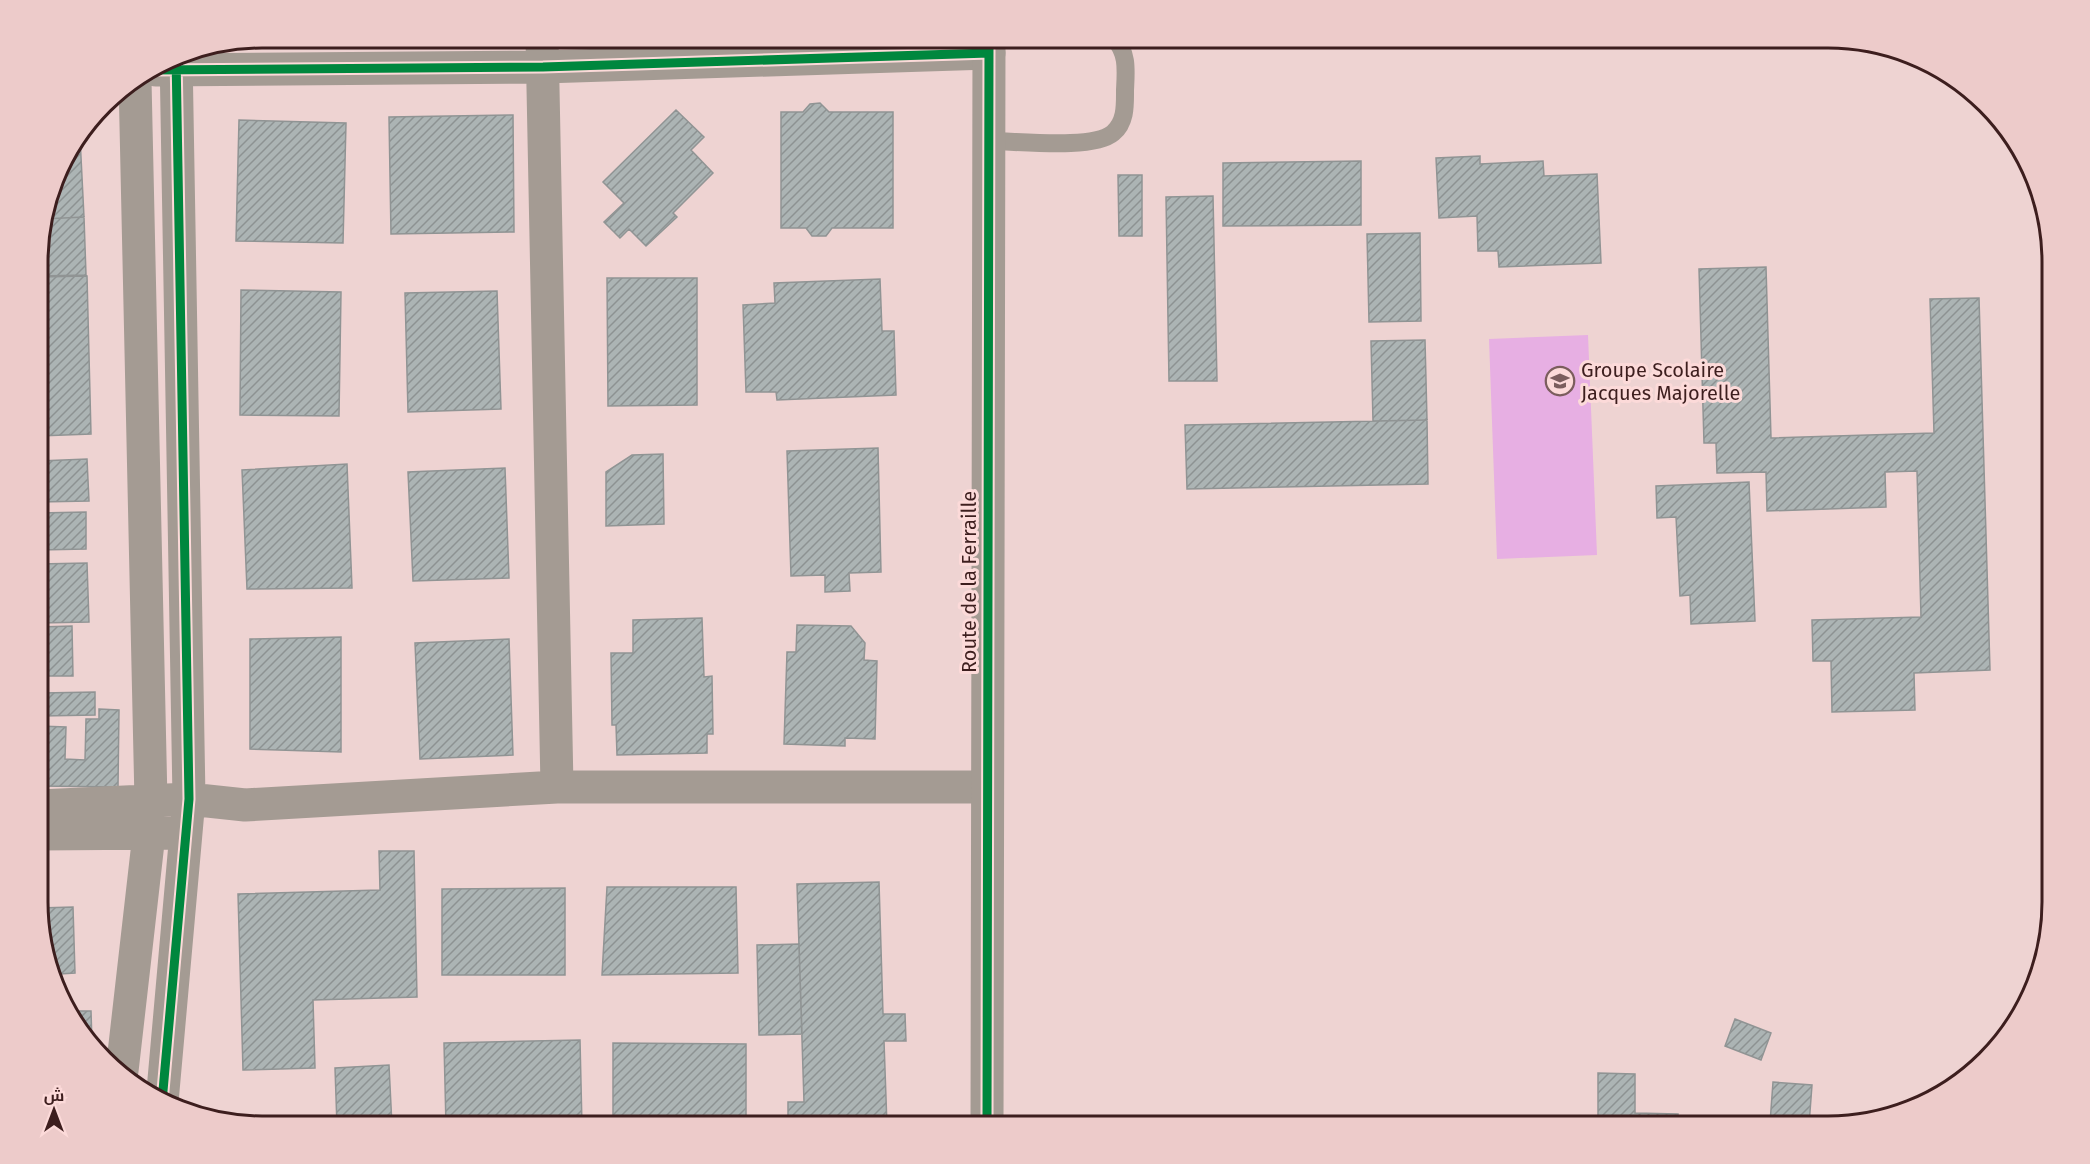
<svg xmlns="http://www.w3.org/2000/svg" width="2090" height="1164" viewBox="0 0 2090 1164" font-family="'Fira Sans',Cairo,sans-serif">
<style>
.grass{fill:#e7afe3}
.building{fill:url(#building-hatch);stroke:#909494;stroke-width:1.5}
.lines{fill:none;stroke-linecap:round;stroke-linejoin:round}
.service{stroke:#a49b93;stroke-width:18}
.minor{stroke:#a49b93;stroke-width:33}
.tertiary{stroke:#a49b93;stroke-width:33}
.cycleway-casing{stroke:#fcdad9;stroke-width:13}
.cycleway{stroke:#00873e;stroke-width:9}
.labels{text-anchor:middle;stroke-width:6;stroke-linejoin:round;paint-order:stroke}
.poi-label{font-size:20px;fill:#3d1e1e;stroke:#fcdad9;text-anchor:start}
.street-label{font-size:20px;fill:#3d1e1e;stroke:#fcdad9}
.rim{fill:none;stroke:#3d1e1e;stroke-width:3}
</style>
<defs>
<pattern id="building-hatch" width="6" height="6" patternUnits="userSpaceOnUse" patternTransform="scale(1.5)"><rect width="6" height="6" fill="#acb4b4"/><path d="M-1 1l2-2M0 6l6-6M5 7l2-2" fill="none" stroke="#8d9292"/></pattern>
</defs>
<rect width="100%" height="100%" fill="#eed3d2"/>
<!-- grass -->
<path class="grass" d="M1588 335 1597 555 1497 559 1489 339Z"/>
<!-- building -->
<path class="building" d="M820 103 829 112H893V228H832L826 236H812L806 228H781V112H803L810 104Z
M676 110 704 137 691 150 713 173 673 213 677 217 646 246 629 229 620 238 604 222 624 203 603 182Z
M513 115 514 232 391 234 389 117Z
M239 120 346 123 343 243 236 241Z
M80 137 84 217 43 219 61 162Z
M1480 156V164L1543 161 1544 176 1597 174 1601 263 1499 267 1498 251H1478L1477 216 1439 218 1436 158Z
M1361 161V225L1223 226V163Z
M1118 175H1142V236H1119Z
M1213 196 1217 381H1169L1166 197Z
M84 217 86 275 39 276V233L43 219Z
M1420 233 1421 321 1369 322 1367 234Z
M1766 267 1771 438 1934 433 1930 299 1979 298 1990 670 1914 673 1915 710 1832 712 1831 661H1813L1812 620 1921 617 1917 471 1885 472 1886 507 1767 511 1766 472 1717 473 1716 443H1704L1699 269Z
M87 276 91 434 39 436V277Z
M607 278H697V405L608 406Z
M880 279 882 331H894L896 395 777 400 776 392H746L743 305 775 303 774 283Z
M241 290 341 292 339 416 240 415Z
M497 291 501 409 408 412 405 293Z
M1425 340 1427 420 1373 421 1371 341Z
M1427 420 1428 484 1187 489 1185 425Z
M878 448 881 572 849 573 850 591 825 592V575L791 576 787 451Z
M663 454 664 524 606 526V472L632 455Z
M87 459 89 501 39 502V461Z
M347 464 352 588 247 589 242 470Z
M505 468 509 578 413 581 408 472Z
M1749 482 1755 621 1691 624 1690 595 1680 596 1676 517 1657 518 1656 486Z
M86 512V549L39 550V513Z
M87 563 89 622 39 623V564Z
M702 618 704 677 712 676 713 734H707V753L617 755 616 725H612L611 653H633V620Z
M797 625 851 626 865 643 864 660 877 661 875 739 845 738V746L784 744 787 652H796Z
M72 626 73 676H39V627Z
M341 637V752L250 749V639Z
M509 639 513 755 420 759 415 643Z
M95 692V715L42 716V693Z
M99 709 119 710 118 787 39 786V726L66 727 65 759 85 760 86 719H99Z
M379 851H414L417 997 313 1000 315 1068 243 1070 238 894 380 890Z
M879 882 883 1014H905L906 1041H884L887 1126H788V1102H804L797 884Z
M607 887H736L738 973 602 975Z
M565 888V975H442V889Z
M73 907 75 973 59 974V984L39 931V908Z
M799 944 802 1034 759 1035 757 945Z
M69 1011H91L92 1043 75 1027Z
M1735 1019 1771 1033 1761 1060 1725 1046Z
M580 1040 582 1126H446L444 1043Z
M613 1043 746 1044V1126H613Z
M389 1065 392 1126H337L335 1068Z
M1598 1073 1635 1074V1113L1678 1114V1126H1598Z
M1773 1082 1812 1085 1809 1125 1770 1123Z"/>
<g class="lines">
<!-- service -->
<path class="service" d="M990 141C1018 141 1093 150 1113 133 1126 122 1125 105 1125 90 1126 70 1128 53 1114 38"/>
<!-- minor -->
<path class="minor" d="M542 38 557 787
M156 70 543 67 989 53
M39 806 189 799 245 805 557 787H987
M39 834 171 833
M122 1071 149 834 151 802 135 80
M162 1102 189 799 176 55"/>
<!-- tertiary -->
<path class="tertiary" d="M987 1126 989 38"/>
<!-- cycleway casing -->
<g class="cycleway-casing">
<path id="cycleway" d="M151 70 543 67 989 53
M162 1102 189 799 176 55
M987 1126 989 38"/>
</g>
<!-- cycleway -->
<use href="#cycleway" class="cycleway"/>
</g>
<!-- icons -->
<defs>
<g id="school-ring" transform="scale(1.5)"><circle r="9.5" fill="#fcdad9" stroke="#7b5d5d" stroke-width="1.5"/><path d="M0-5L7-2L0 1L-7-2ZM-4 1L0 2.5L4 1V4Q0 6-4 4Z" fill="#7b5d5d"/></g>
</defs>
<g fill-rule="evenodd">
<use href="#school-ring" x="1560" y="381"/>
</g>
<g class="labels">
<!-- poi labels -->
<g class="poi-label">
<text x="1581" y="377">Groupe Scolaire<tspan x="1581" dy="23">Jacques Majorelle</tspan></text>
</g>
<!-- street labels -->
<g class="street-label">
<text transform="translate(969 582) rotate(-90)" y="7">Route de la Ferraille</text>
</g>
</g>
<!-- crop -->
<path d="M0 0H2090V1164H0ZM262 48H1828A214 214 0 0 1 2042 262V902A214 214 0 0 1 1828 1116H262A214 214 0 0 1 48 902V262A214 214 0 0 1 262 48Z" fill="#edcbca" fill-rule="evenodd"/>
<path class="rim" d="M262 48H1828A214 214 0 0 1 2042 262V902A214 214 0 0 1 1828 1116H262A214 214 0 0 1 48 902V262A214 214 0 0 1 262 48Z"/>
<!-- north arrow -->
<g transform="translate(54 1110)" stroke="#fcdad9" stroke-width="4.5" paint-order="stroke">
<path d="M0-4.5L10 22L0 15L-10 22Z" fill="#3d1e1e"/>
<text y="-9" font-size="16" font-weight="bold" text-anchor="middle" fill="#3d1e1e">ش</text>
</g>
</svg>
